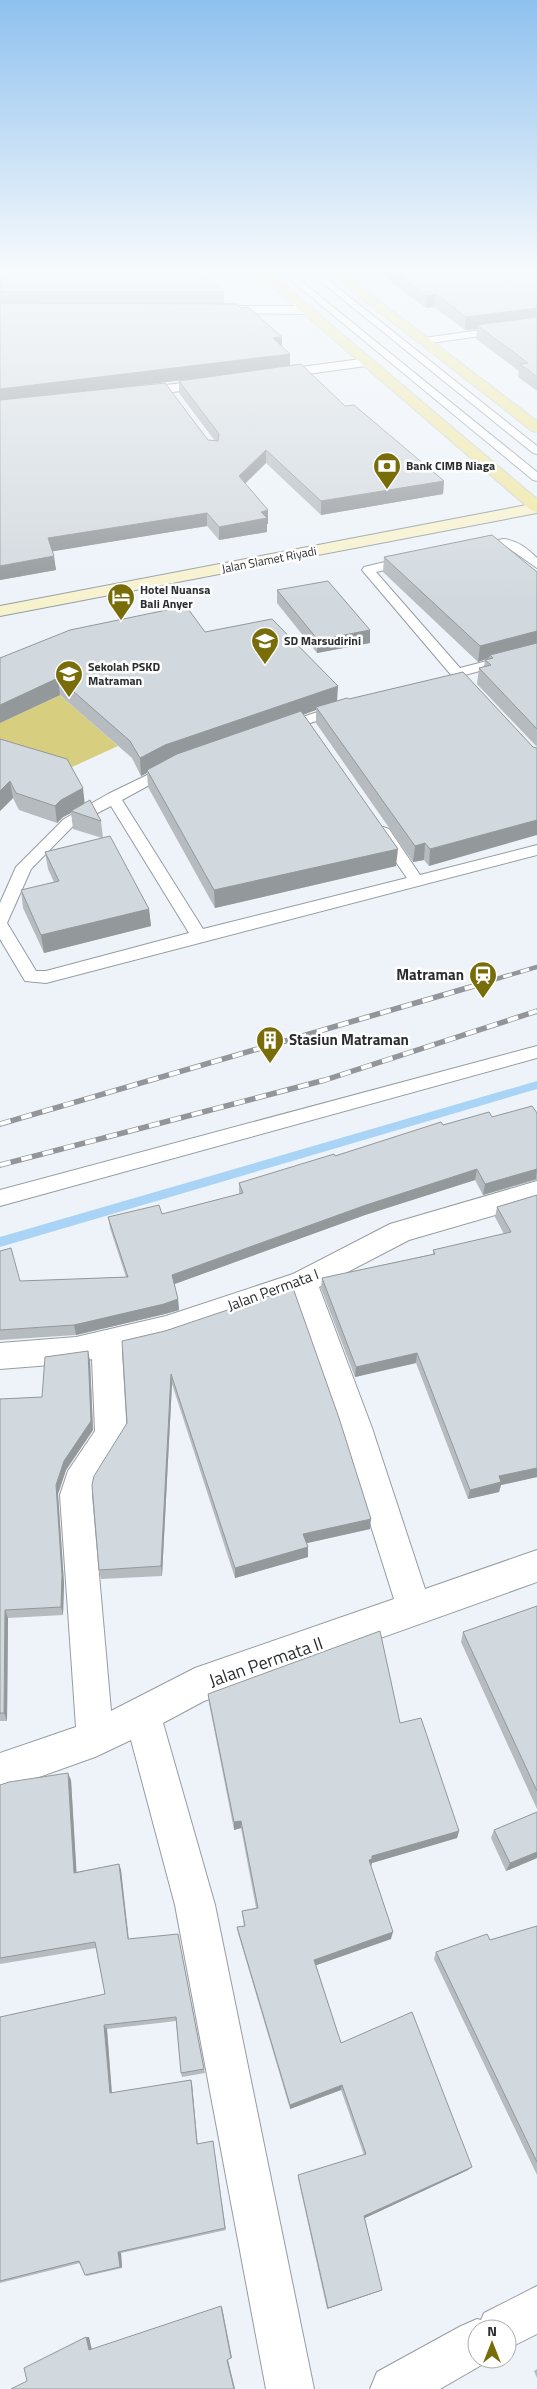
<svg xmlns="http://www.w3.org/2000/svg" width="537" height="2389" viewBox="0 0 537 2389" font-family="'Titillium Web',sans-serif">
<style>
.green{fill:#d8ce80}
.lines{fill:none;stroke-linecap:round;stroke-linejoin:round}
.stream{fill:#aad4f6;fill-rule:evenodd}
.lane-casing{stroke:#969da2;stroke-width:2}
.street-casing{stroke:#969da2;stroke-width:2}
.secondary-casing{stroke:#969da2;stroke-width:2}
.primary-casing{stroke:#d0d1d1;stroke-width:2}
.lane{fill:#fff;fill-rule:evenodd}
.street{fill:#fff;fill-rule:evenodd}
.secondary{fill:#f7f2ce;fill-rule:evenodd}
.primary{fill:#efe69d;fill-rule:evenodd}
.rail-far1-casing{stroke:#92969b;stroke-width:4.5}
.rail-casing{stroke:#92969b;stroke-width:5.5}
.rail-far1{stroke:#fff;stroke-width:3;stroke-dasharray:9;stroke-linecap:butt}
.rail{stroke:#fff;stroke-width:4;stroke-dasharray:11;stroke-linecap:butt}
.wall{fill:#b5bbbf;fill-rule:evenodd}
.shaded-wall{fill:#93989b}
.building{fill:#d2d9de;stroke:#93989b}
.labels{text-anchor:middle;stroke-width:5;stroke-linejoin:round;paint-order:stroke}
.far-poi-label{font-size:12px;font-weight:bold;fill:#2b2e30;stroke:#fff;text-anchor:start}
.far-street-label{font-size:12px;fill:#2b2e30;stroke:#fff}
.poi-label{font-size:15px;font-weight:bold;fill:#2b2e30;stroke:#fff;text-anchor:end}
.street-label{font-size:15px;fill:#2b2e30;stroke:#fff}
.near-street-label{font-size:18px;fill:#2b2e30;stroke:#fff}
</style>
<rect width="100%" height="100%" fill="#edf3f9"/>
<!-- green -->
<path class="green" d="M60 695 118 746 59 773 0 755V723Z"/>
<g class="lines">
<!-- stream -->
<path class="stream" d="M537 1081V1089L0 1247V1237Z"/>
<!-- lane casing -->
<g class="lane-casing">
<path id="lane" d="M276 268H285L537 472V481L533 480Z
M304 268H313L537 446V454L533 453Z
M537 322V328L424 344 419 341 424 338Z
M504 539C518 541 527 548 537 558V568L507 547 476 551 470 547 476 543Z
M410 556 414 557 416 560 414 563 376 572 460 668 537 648V656L457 677 452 676 362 570 364 567Z
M343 704 348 705 350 708 348 711 282 732 275 728 277 725Z
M170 764 175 765 177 768 175 771 122 800 203 929 407 878 375 832 383 827 389 829 420 875 537 845V855L46 983 25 981 0 939V903L16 867 64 819 108 794ZM111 806 189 933 46 971H36L7 923 31 869 74 825Z
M537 1046V1058L0 1206V1190Z"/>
</g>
<!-- street casing -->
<g class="street-casing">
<path id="street" d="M214 306H307L313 310 307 314 209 313 208 310Z
M368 358 375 362 373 365 271 379 264 375 271 371Z
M216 379 223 383 221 386 132 397 125 393 132 389Z
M537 1181V1203L409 1240 319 1287 372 1428 425 1589 537 1550V1582L204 1701 163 1723 215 1905 314 2389H266L175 1905 131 1740 95 1757 0 1791V1753L76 1727 60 1495 68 1471 95 1431 92 1359 76 1363 0 1369V1343L76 1337 166 1316 293 1274 390 1224ZM294 1297 340 1428 394 1599 195 1668 111 1711 92 1495 94 1486 127 1434 122 1351 166 1340Z
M537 2286V2334L507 2349V2329H477V2359H492L440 2389H370L377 2372 461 2326 477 2319 481 2320 484 2313Z"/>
</g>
<!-- secondary casing -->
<g class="secondary-casing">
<path id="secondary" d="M537 503V513L0 616V606Z"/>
</g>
<!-- primary casing -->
<g class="primary-casing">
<path id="primary" d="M251 268H264L537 499V512L531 510Z
M323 268H336L537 421V432L532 431Z"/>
</g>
<!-- lane -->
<use href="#lane" class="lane"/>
<!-- street -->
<use href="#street" class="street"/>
<!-- secondary -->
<use href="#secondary" class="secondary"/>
<!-- primary -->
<use href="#primary" class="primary"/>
<!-- rail-far1 casing -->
<g class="rail-far1-casing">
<path id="rail-far1" d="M486 982 537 967"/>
</g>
<!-- rail casing -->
<g class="rail-casing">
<path id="rail" d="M0 1124 491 981
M0 1165 325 1080 537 1011"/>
</g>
<!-- rail-far1 -->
<use href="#rail-far1" class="rail-far1"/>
<!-- rail -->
<use href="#rail" class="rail"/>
</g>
<!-- wall -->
<path class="wall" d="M0 268 224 292V304L282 346 290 354V366L345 406 444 481 443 494 321 515 266 463 245 484 268 524H267V532L219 540 207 526 52 551 56 570 0 580ZM217 376 179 381V393L215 441 208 440 126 387Z
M373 268H537V391L518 377 519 371 476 339 477 329 465 330 434 307 426 308Z
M384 557 537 572V747L477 684 479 668 484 667 485 660 489 658 478 662 383 572Z
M277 590 370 630V643L317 653 277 603Z
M205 632 337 701 349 699 463 672 429 866 424 860 413 862 316 723V710L303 715 396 866 215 908 148 787 147 773 141 776 132 758 60 695 0 723V658Z
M0 739 85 803 101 821 103 838 149 909 151 926 44 953 23 908 21 890 54 882 48 869 45 852 102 838 73 829 71 813 63 817 57 823 19 810 13 798 0 811Z
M537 1113V1180L483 1195 475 1180 365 1215 174 1284 178 1299 179 1310 165 1314 76 1335 0 1340V1251L20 1281 126 1277 110 1228 108 1217 162 1214 239 1194V1183L443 1125 492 1117Z
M537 1195V1477L501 1485 499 1492 468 1499 416 1363 355 1377 321 1288 322 1278 433 1254V1250L504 1234 495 1217 497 1207Z
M165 1331 370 1529 307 1543 308 1547V1557L235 1578 172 1384 162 1576 101 1579 99 1570 127 1423Z
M88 1351 90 1361 93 1430 66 1470 58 1494 64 1583 63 1615 8 1618 7 1721H0V1399L42 1397Z
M537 1606V1809L461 1642 463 1632Z
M208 1694 400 1723 459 1831 457 1838 372 1863 371 1866 391 1939 316 1965 341 2043 468 2170 365 2218 380 2291 327 2309 298 2178V2175L364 2155 341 2090 290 2109 238 1933 237 1927 244 1926 242 1911 256 1908 241 1828 234 1830 209 1703Z
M71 1780 76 1872 119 1864 121 1870 129 1939 178 1934 205 2073 182 2077 181 2073 176 2021 107 2029 112 2093 191 2080 192 2084 197 2144 213 2141 226 2230 121 2253 122 2268 87 2276 85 2275 80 2263 0 2283V2017L105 1994 96 1948 0 1964V1785Z
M537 1812V1858L506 1871 491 1838 494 1830Z
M537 1926V2175L434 1959 436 1952 490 1940Z
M537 2369V2378L534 2371Z"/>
<!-- shaded-wall -->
<path class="shaded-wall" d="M436 294 434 307 426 308 427 296Z
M537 308V321L477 325V329L465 330 466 317Z
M282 337V349L273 338Z
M290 354V367L0 402V389Z
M266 450V463L239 489V476Z
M444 481 443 494 321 515V501Z
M268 510V524H267V532L219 540V527L261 512Z
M207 513V526L49 552 48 538Z
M54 556 56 570 0 580V566Z
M370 630V643L317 653 318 640Z
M537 631V643L490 655 489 658 478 662 480 646Z
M58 678 60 695 0 723V705Z
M338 686 337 703 316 707V710L166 762 147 770V773L141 776 140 758 165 745Z
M10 781 13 798 0 811V791Z
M83 788 85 806 71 811V813L63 817 57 823 55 806 61 800Z
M537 820V835L429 866 430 849Z
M425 843 424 860 413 862 415 846Z
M398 849 396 866 215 908 214 890Z
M149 909 151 926 44 953 41 935Z
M477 1169 475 1180 365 1215 172 1285V1275L366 1205Z
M537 1169 536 1179 483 1195 485 1184Z
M178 1299 179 1310 165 1314 76 1335 74 1325Z
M88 1351 90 1361 93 1430 66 1470 58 1494 64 1583 63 1615 61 1607 56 1485Z
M417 1353 416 1363 355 1377 356 1367Z
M171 1374 172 1384 162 1576 161 1566Z
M537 1468V1477L501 1485 499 1492 468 1499 470 1490 499 1476Z
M371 1519 370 1529 303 1544V1534Z
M308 1547V1557L235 1578V1568Z
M5 1610 8 1618 7 1721 4 1713Z
M68 1773 71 1780 77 1879 74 1873Z
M241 1821V1828L234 1830V1822Z
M459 1831 457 1838 372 1863 371 1866 369 1860 372 1856Z
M537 1852V1858L506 1871 510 1863Z
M119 1864 121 1870 129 1945 128 1939Z
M393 1932 391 1939 314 1966V1960Z
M104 2025 107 2029 112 2097 110 2093Z
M191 2080 192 2084 198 2148 197 2144Z
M342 2085 341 2090 290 2109V2105Z
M472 2167 468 2170 363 2219 364 2216Z
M118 2252 121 2253 122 2268 120 2267Z
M382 2290 380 2291 327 2309 328 2308Z
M221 2306 222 2307 232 2358H231Z
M86 2337H89L92 2350H89Z
M227 2360H228L235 2389H234Z"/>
<!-- building -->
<path class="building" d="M0 268H197L224 292H0Z
M390 268H537V308L466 317 436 294 427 296Z
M0 303 237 304 241 308 248 307 282 337 273 338 290 354 0 389Z
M537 317V377L520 364 528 363 477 325Z
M301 364 345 406 354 405 444 481 321 501 266 450 239 476 268 510 261 512 267 518 219 527 207 513 48 538 54 556 0 566V400L165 383 208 440 218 441 219 434 179 381Z
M492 535 537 572V631L480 646 384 557Z
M328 581 370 630 318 640 277 590Z
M186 606 205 632 272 619 338 686 165 745 140 758 130 741 58 678 0 705V658L70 630Z
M537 643V729L479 668 491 665 485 660 493 658 490 655Z
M463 672 533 747 537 748V820L430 849 425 843 415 846 316 707 347 698 349 699Z
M301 711 398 849 214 890 147 770 177 754Z
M0 739 67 759 83 788 61 800 55 806 16 793 10 781 0 791Z
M90 800 101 821 71 811Z
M110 836 149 909 41 935 21 890 59 881 45 852Z
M532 1106 537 1113V1169L485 1184 477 1169 366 1205 172 1275 178 1299 164 1304 74 1325 0 1330V1251L11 1248 20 1281 128 1277 108 1217 159 1205 162 1214 243 1193 239 1183 334 1154 335 1156 441 1122 443 1125 489 1112 492 1117Z
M537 1195V1468L499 1476 501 1482 470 1490 417 1353 356 1367 322 1278 435 1254 433 1250 511 1232 497 1207Z
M293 1288 339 1418 371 1519 303 1534 308 1547 235 1568 171 1374 161 1566 99 1570 92 1485 94 1476 127 1423 122 1341 165 1331Z
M88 1351 91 1421 64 1461 56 1485 62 1575 61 1607 5 1610 4 1713H0V1399L42 1397 45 1357Z
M537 1606V1791L463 1632Z
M380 1631 400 1723 421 1718 459 1831 372 1856V1859L369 1860 393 1932 314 1960 341 2043 412 2012 472 2167 364 2216 382 2290 328 2308 298 2175 366 2154 342 2085 290 2105 237 1927 245 1926 242 1911 258 1908 241 1821 234 1822 208 1694Z
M68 1773 74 1873 119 1864 128 1939 178 1934 204 2069 181 2073 176 2017 104 2025 110 2093 191 2080 197 2144 213 2141 225 2228 118 2252 120 2267 85 2275 79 2261 0 2281V2017L105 1994 95 1942 0 1958V1785L9 1782Z
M537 1812V1852L510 1863 494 1830Z
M537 1926V2162L436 1952 487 1934 490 1940Z
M221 2306 231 2358 227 2360 234 2389H11L27 2381 24 2368 86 2337 89 2350Z"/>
<!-- sky -->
<linearGradient id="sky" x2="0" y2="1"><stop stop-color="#8fc1ee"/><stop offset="0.45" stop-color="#f7fafc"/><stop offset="1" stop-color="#f7fafc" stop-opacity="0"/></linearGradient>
<rect width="537" height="602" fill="url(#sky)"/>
<!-- icons -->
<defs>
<g id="bank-pin" transform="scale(1.4375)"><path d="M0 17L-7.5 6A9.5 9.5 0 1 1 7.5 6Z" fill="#786d08" stroke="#fff"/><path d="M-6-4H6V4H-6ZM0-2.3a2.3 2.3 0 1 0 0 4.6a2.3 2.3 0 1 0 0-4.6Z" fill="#fff"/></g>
<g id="hotel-pin" transform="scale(1.4375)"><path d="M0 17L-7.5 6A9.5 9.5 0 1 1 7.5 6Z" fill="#786d08" stroke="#fff"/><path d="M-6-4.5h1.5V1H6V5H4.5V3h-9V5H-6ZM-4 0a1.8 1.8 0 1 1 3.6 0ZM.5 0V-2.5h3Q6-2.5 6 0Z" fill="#fff"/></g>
<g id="school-pin" transform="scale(1.4375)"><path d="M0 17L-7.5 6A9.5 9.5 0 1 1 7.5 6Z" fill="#786d08" stroke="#fff"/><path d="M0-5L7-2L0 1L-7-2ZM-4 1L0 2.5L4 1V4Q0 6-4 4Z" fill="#fff"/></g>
<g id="station-pin" transform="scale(1.4375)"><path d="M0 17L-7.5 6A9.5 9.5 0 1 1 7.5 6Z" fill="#786d08" stroke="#fff"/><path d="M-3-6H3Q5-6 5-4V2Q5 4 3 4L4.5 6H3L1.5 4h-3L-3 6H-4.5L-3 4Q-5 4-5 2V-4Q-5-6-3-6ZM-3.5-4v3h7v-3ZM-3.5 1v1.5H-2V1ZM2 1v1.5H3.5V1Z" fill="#fff"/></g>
<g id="building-pin" transform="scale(1.4375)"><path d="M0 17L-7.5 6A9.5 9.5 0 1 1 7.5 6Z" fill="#786d08" stroke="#fff"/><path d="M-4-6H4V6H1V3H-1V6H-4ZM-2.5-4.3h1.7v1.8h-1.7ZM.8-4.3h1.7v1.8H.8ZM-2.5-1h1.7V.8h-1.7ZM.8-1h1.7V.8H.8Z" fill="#fff"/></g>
</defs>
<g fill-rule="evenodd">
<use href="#bank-pin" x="387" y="466"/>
<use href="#hotel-pin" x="121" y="597"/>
<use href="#school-pin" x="265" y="641"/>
<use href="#school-pin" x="69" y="674"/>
<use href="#station-pin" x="483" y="975"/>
<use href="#building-pin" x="270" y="1040"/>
</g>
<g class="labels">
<!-- far-poi labels -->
<g class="far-poi-label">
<text x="406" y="470">Bank CIMB Niaga</text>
<text x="140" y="594">Hotel Nuansa<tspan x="140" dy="14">Bali Anyer</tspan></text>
<text x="284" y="645">SD Marsudirini</text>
<text x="88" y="671">Sekolah PSKD<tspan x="88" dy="14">Matraman</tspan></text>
</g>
<!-- far-street labels -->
<g class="far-street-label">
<text transform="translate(269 560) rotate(-11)" y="4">Jalan Slamet Riyadi</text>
</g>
<!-- poi labels -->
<g class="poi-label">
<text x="464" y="980">Matraman</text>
<text x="289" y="1045" text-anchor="start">Stasiun Matraman</text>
</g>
<!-- street labels -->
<g class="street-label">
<text transform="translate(273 1290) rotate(-20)" y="5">Jalan Permata I</text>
</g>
<!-- near-street labels -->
<g class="near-street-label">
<text transform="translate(266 1662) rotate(-19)" y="6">Jalan Permata II</text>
</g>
</g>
<!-- north arrow -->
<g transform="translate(492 2344)"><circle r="24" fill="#ffffff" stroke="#aaabac"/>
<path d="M0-4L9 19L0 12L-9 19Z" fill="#786d08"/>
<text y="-8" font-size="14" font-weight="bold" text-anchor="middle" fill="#2b2e30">N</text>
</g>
</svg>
